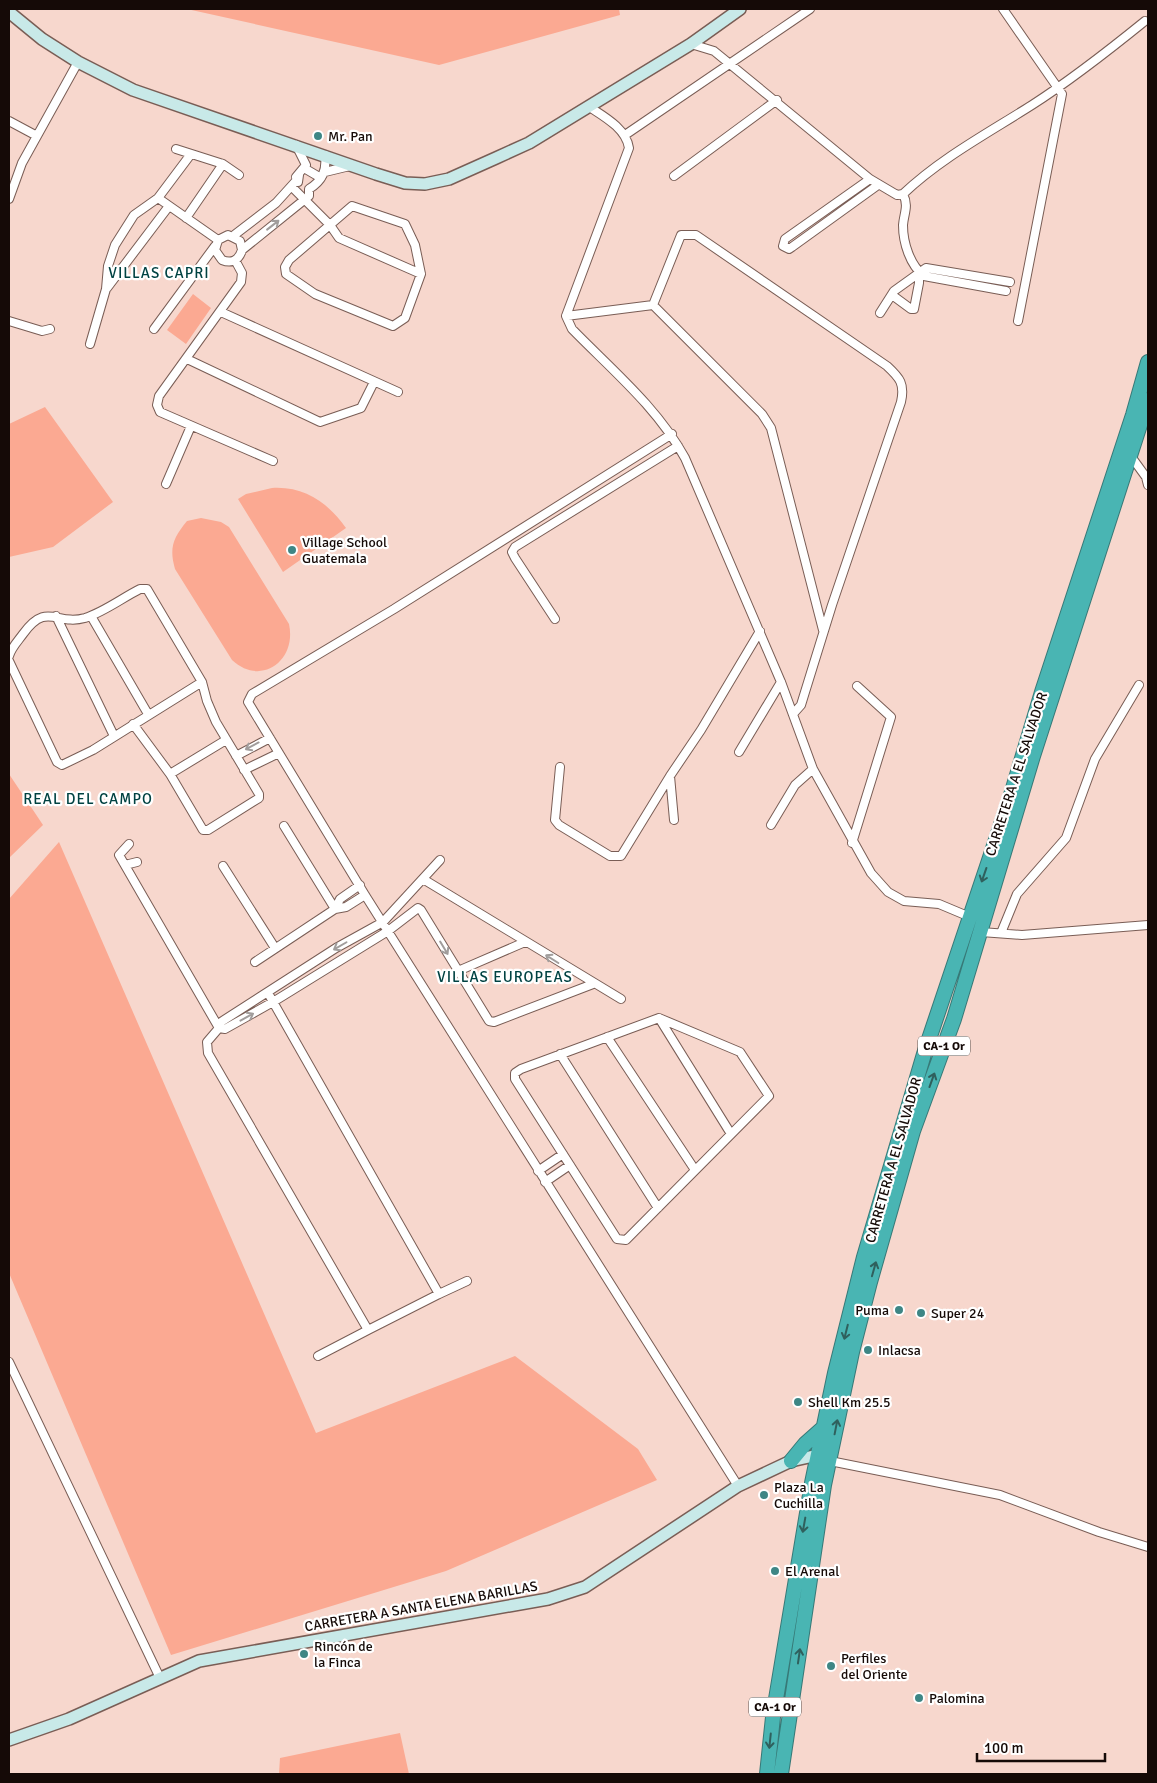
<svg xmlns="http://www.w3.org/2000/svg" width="1157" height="1783" viewBox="0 0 1157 1783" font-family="Signika,sans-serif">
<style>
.green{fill:#fba992}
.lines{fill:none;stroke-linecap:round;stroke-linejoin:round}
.street-casing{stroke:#795d55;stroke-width:10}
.secondary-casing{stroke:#795d55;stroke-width:14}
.highway-casing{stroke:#377977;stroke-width:16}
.street{stroke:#fff;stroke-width:8}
.secondary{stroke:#c8e9e8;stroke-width:11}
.highway{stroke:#49b5b3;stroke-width:14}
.oneway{stroke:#a19d9c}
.oneway2{stroke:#2f605d}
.poi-dot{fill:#3e8685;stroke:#fff;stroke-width:2}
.labels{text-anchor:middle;stroke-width:4.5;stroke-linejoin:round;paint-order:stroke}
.shield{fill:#fff;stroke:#5b5451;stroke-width:1}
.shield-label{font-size:12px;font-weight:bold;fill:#150a07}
.poi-label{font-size:14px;fill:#150a07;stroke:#fff;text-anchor:start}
.street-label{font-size:14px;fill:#150a07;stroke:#fff}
.neighbourhood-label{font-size:15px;letter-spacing:1px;fill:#004242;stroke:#fff}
</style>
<rect width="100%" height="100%" fill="#f7d7cd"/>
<!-- green -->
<path class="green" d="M187 9H619L620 15 439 65Z
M193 294 211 308 186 344 167 330Z
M45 407 113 502 53 547 9 557V424Z
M272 488C305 486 328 503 346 528L283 572 238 499 246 494Z
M201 518 221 522 229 527 289 624C297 661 261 687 232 660L175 569C169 548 173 538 187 521Z
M9 774 43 825 9 858Z
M59 842 316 1433 515 1356 638 1449 657 1480 446 1571 171 1655 9 1273V899Z
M400 1733 409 1774H279L280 1758Z"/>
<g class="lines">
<!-- street casing -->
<g class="street-casing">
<path id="street" d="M1003 9 1062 94 1018 321
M691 44 714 51 870 179 897 195 903 194C941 158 988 133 1032 105 1071 80 1108 51 1145 21
M588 106C603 116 626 128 629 148L566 316 572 329C612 370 657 407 685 458L781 682 813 769 871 873 888 892 904 901 939 904 970 917
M9 121 37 136
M625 135 810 9
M176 149 223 164 239 175
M304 168 321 178
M325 172 350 166
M674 176 777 100
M296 177 306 165 296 145
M870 179 785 239 783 246 789 249 792 247 878 185
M292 187 330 225 339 238 421 274
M903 194C909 206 904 213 903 225 903 243 910 265 924 276L1006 291
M158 198 218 240
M9 199 22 163 78 62
M352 206 405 224 415 245 421 274 405 318 393 326 315 294 286 274 285 267 289 260Z
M186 218 223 164
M233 236 276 203 295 182H298L299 175
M242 250 240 241 228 235 218 240 215 250 222 260C232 264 239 260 242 250L309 196V189C322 181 327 171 325 155
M235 260 242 273 241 282 159 396 157 405 160 412 273 461
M107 288 169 206
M892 295 911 309H914L919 283V272
M653 305 681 235H696L887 366C900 378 905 384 901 402L832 605 805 692 801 705 793 714
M653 305 762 414 771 428 823 630
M221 312 398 392
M880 313 894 291 926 268 1010 282
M566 316 653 305
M9 321 42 331 50 329
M154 329 215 246
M90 344 106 289 108 266 115 245 134 215 158 198 191 154
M187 359 320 422 361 408 374 382
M672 434 394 609 252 694 248 702 365 895 738 1486
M1130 455 1146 477 1148 485
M166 484 191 426
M56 616 114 736
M91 616 148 714
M555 619 515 558 512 552 515 547 678 446
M9 656C11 648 18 641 23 634 47 601 56 626 85 618 104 612 122 598 140 589H147L202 682 207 701 216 722 259 794V798L208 830H203L170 774 133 724
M9 661 57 762 62 765 93 750 202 682
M739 752 781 682
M236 756 270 738
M560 767 555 820 559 825 610 856H621L670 776
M244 770 279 753
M170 774 226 740
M674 820 670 776 701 730 760 631
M771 825 795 785 813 769
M284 826 335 909
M852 843 891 717 857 686
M129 844 119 855 219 1028
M125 865 137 862
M223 866 275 948
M423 879 621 999
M335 909 340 899 360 885
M981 932 1022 935 1148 925
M1001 933 1017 894 1066 838 1095 759 1139 685
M255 962 335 909 346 907 365 895
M458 971 525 942
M268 993 439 1294 368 1330 208 1053 207 1042 219 1028 221 1022 336 948 383 922 440 860
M659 1018 740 1052 769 1096 626 1240 617 1239 515 1079V1073L521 1069Z
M659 1018 731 1134
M219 1028 225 1029 273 1002 388 931 418 908 421 910 489 1021 494 1022 593 984
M607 1037 695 1170
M560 1054 658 1208
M538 1171 563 1154
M545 1182 570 1165
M439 1294 467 1281
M318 1356 368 1330
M9 1362 160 1678
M830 1461 1000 1495 1099 1532 1148 1547"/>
</g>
<!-- secondary casing -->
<g class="secondary-casing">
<path id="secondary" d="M9 12 42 39 78 62 133 90 376 174 405 183 425 184 449 179 496 158 529 143 691 44 740 9
M9 1740 69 1719 199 1661 548 1599 585 1587 738 1486 791 1461 818 1455"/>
</g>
<!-- highway casing -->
<g class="highway-casing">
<path id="highway" d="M791 1461 805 1444 823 1428
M767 1774 773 1717 812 1483 835 1373 864 1257 924 1054 1011 795 1042 692 1133 415 1148 362
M781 1774 824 1485 852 1352 870 1282 913 1131 954 1019 1033 756 1148 400"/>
</g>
<!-- street -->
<use href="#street" class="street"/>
<!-- secondary -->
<use href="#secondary" class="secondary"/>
<!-- highway -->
<use href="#highway" class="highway"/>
</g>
<!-- one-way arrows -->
<defs><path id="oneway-shaft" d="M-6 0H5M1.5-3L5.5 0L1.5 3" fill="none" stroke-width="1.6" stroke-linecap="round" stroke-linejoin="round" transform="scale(1.25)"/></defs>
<g class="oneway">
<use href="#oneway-shaft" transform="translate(273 225) rotate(-38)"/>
<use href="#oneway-shaft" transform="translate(252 746) rotate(152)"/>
<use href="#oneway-shaft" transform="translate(340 946) rotate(150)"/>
<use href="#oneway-shaft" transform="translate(444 948) rotate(59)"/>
<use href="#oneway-shaft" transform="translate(552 959) rotate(-148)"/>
<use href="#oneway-shaft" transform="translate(247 1017) rotate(-29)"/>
</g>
<g class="oneway2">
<use href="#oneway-shaft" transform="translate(984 875) rotate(109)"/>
<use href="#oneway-shaft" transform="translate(932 1080) rotate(-70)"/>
<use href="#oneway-shaft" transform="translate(874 1269) rotate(-74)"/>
<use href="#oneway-shaft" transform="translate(846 1332) rotate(104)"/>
<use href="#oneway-shaft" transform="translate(836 1427) rotate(-79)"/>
<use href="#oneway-shaft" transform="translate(804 1525) rotate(100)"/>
<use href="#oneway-shaft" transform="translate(799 1656) rotate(-82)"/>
<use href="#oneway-shaft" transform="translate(770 1741) rotate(96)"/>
</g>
<!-- markers -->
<g class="poi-dot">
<circle cx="318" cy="136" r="5"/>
<circle cx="292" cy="550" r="5"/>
<circle cx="899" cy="1310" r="5"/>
<circle cx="921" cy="1313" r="5"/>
<circle cx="868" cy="1350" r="5"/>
<circle cx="798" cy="1402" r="5"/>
<circle cx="764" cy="1495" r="5"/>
<circle cx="775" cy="1571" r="5"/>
<circle cx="304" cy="1654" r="5"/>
<circle cx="831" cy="1666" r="5"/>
<circle cx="919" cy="1698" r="5"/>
</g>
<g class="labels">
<!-- shield labels -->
<g class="shield">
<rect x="918" y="1036.5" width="52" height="19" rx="4"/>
<rect x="749" y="1697.5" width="52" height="19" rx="4"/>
</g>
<g class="shield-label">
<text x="944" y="1050">CA-1 Or</text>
<text x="775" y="1711">CA-1 Or</text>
</g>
<!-- poi labels -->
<g class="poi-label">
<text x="328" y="141">Mr. Pan</text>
<text x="302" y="547">Village School<tspan x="302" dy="16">Guatemala</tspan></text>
<text x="889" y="1315" text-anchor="end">Puma</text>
<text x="931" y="1318">Super 24</text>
<text x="878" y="1355">Inlacsa</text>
<text x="808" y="1407">Shell Km 25.5</text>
<text x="774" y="1492">Plaza La<tspan x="774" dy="16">Cuchilla</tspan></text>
<text x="785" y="1576">El Arenal</text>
<text x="314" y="1651">Rincón de<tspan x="314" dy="16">la Finca</tspan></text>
<text x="841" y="1663">Perfiles<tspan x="841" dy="16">del Oriente</tspan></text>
<text x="929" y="1703">Palomina</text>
</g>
<!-- street labels -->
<g class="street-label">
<text transform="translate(1016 774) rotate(-72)" y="5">CARRETERA A EL SALVADOR</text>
<text transform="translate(893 1160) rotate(-74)" y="5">CARRETERA A EL SALVADOR</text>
<text transform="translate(421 1606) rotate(-10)" y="5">CARRETERA A SANTA ELENA BARILLAS</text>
</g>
<!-- neighbourhood labels -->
<g class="neighbourhood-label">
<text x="159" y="278">VILLAS CAPRI</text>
<text x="88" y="804">REAL DEL CAMPO</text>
<text x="505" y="982">VILLAS EUROPEAS</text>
</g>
</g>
<!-- border -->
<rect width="1157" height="1783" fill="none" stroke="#150a07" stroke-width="20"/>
<!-- scale -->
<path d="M977 1753v8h128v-8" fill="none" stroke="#150a07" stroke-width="2.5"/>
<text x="984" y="1753" font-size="15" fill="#150a07" stroke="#ffffff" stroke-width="4" paint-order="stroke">100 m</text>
</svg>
